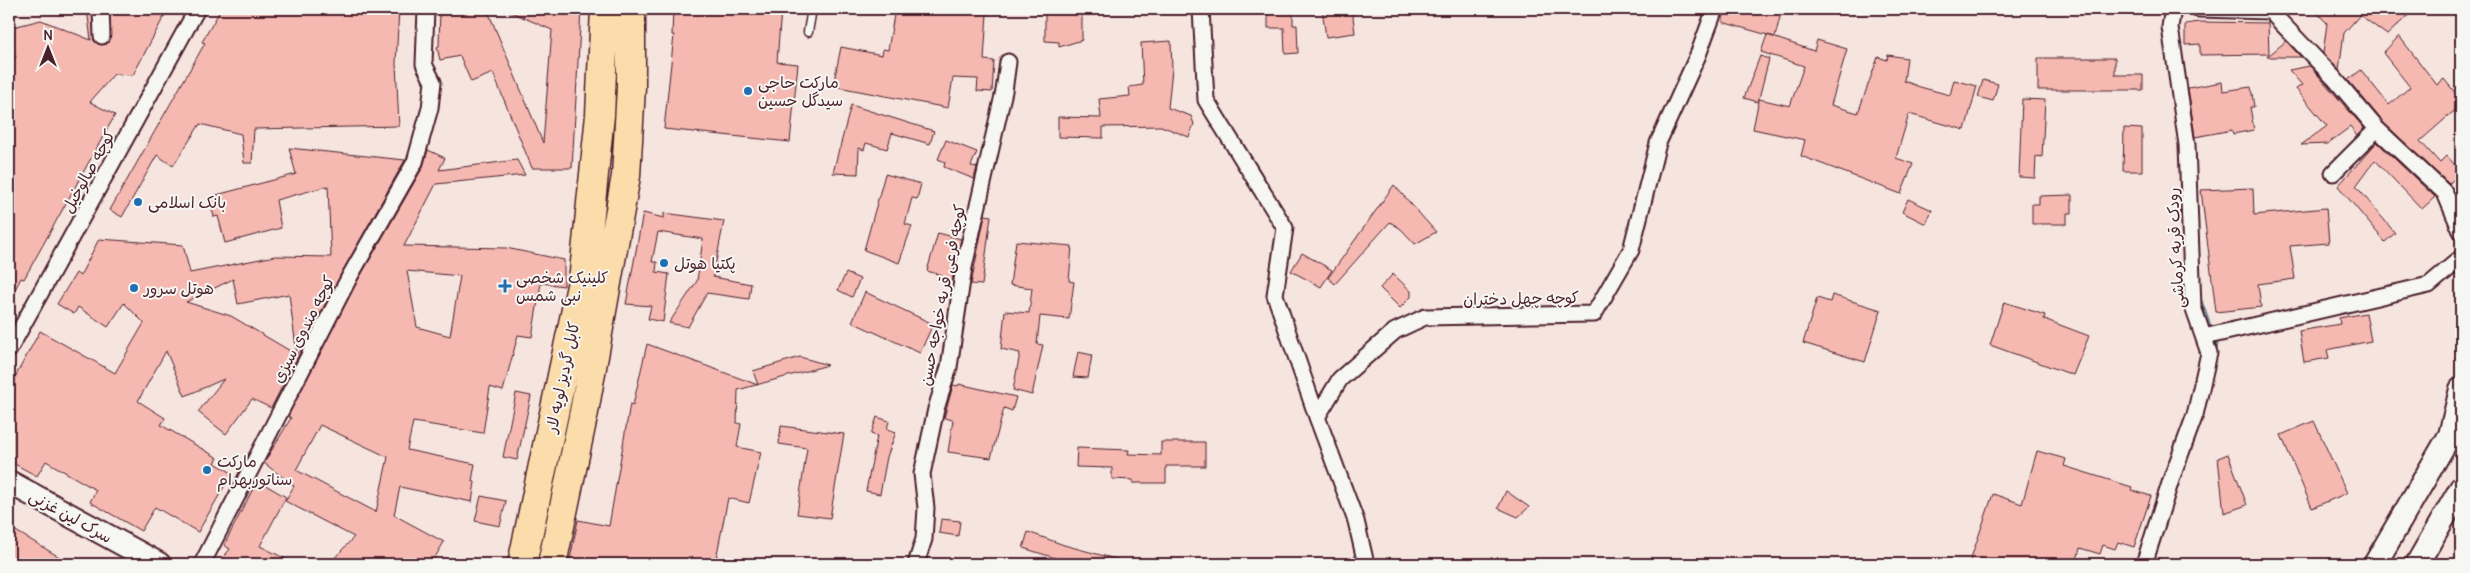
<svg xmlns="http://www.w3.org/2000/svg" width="2470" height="573" viewBox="0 0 2470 573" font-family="Delius,'Playpen Sans Arabic',sans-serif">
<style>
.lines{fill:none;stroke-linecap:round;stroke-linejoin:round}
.stream{stroke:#708f99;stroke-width:5}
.building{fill:#f5b9b2;stroke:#4a1f2b;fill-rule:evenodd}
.lane-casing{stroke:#4a1f2b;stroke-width:11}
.street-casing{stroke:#4a1f2b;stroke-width:19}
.secondary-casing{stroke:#4a1f2b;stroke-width:26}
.highway-casing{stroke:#4a1f2b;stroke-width:31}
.lane{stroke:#f6f6f2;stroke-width:8}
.street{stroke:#f6f6f2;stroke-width:15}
.secondary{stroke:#f6f6f2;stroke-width:22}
.highway{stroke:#faddab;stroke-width:28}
.poi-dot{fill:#1f6fb2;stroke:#f6f6f2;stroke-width:2}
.labels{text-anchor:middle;stroke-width:4;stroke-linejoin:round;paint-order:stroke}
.poi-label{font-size:16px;fill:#4a1f2b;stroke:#f6f6f2;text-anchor:start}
.street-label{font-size:16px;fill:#4a1f2b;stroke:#f6f6f2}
</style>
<rect width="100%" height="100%" fill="#f6e4df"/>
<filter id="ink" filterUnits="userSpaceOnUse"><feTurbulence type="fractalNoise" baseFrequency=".02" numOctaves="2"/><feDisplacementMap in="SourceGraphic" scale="10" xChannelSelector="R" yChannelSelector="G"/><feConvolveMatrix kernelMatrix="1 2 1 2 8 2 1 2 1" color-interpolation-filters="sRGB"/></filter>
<g filter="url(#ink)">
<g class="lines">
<!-- stream -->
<path class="stream" d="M2199 298 2216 345 2214 353"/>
</g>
<!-- building -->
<path class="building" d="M87 9H92L94 41 102 45 110 40V9H168L133 75 114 74 90 102 115 115 24 279 21 278 9 301V68L16 56 9 52V28L41 20 91 40Z
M221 9H399L396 63 399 126 254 129 252 163H244L241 134 200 124 173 166 157 155 122 217 110 210 205 43 202 42Z
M440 9H487L543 143 552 30 504 9H581L572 168H532L493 73 471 82 460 56 440 60 437 47 439 46Z
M673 9H781L777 62 798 64 790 142 664 129 674 35H672Z
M895 9H947V11L987 13 984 60 994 61 992 92 977 91 978 79 953 78 948 108 833 86 841 47 882 55 883 49 888 50Z
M1045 9H1082V40L1059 47V42L1045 41Z
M1268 9H1293V25H1297L1298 53 1285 54 1284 28H1268Z
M1322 9H1352L1355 33 1326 37Z
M1726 9H1782L1775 37 1722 22Z
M2313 9H2415L2387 35 2360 15 2344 33 2339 70 2323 53 2327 23Z
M2200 22 2268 23 2269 54 2200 55V44L2185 45V24Z
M1767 35 1814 51 1817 40 1847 49 1831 105 1858 113 1878 57 1887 60 1888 55 1907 58 1904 81 1920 87 1950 95 1954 80 1977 86 1965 130 1909 114 1896 158 1913 164 1901 194 1801 156 1805 140 1753 129 1759 99 1790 106 1804 66 1761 52Z
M2399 36 2437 85 2444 79 2461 100V105L2420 141 2440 163 2447 156 2461 172 2449 184 2384 123 2348 80 2361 70 2389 105 2410 87 2383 53Z
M1171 41 1172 69 1168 108 1191 116 1194 124 1189 137 1161 126 1103 127V138L1058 137V117L1101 118 1099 99 1130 96 1129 87 1143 85 1141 43Z
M2286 41 2301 57H2267Z
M1760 56 1769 59 1758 102 1744 98Z
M2038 58H2115V75H2143V90H2038Z
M2310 66 2364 128 2357 136 2350 127 2327 144 2301 145 2327 126 2296 89 2302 85 2289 70Z
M1983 80 1998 84 1993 101 1978 97Z
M2222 82 2223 91 2251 87 2254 107H2250L2254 130 2233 134 2232 130 2195 137 2188 88Z
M2022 99 2045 100 2042 157 2036 156 2035 178 2019 177Z
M851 105 934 131 930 144 892 133 887 149 866 143 864 150 859 148 858 174 833 173 839 149 842 147H840Z
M2124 128 2142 129V171H2123Z
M946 140 977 152 971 166 977 167 974 179 944 167 945 162 938 159Z
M2377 142 2435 197 2422 209 2375 160 2356 186 2395 233 2385 242 2338 186Z
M289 148 405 160 342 272 271 408 252 399 226 434 198 412 224 379 185 396 166 351 138 401 165 418 161 425 218 458 215 463 232 473 198 532 155 507 141 531 90 502 96 490 46 461 37 476 9 461V388L40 331 115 373 144 323 124 303 108 327 78 307 74 314 57 304 76 273 80 276 99 239 183 245 190 273 275 256 331 257 328 186 276 200 281 228 225 243 218 216 214 217 209 197 296 174ZM233 279 238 304 289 294 297 355 231 316 186 302Z
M428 150 445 158 439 170 517 160 525 175 436 184 404 246 506 248 564 260V286L541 283 532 337 518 335 503 391 490 387 483 433 413 422 407 450 475 464 472 481 475 482 472 502 400 487 394 515 444 542 431 564H329L354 537 285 501 294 486 264 463 291 418 288 416 358 280 423 167ZM407 271 460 276 450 336 417 327ZM320 425 388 457 376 512 296 470Z
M885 174 921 184 917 199 912 198 905 224 912 226 899 263 864 250Z
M1394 185 1436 232 1415 244 1401 229 1390 222 1335 284 1328 278Z
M2253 188 2254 215 2326 208 2329 243 2290 246 2295 279 2258 284 2261 307 2216 312 2201 190Z
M2072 195V213H2067V224H2032V204H2039V196Z
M1908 199 1932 210 1926 224 1902 212Z
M643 213 664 218V213L724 221 713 277 751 284 749 299 707 293 688 327 669 323 697 281 703 239 658 232 652 262H657L656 272 669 274 663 322 648 319 651 306 626 304Z
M985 215 991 216 982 285 971 284Z
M938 233 961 239 952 281 940 280 941 275 927 271Z
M1016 241 1072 246 1069 281 1074 282 1069 319 1040 316 1037 344 1043 345 1032 395 1013 390 1020 353 1001 349 1005 311 1029 313 1032 288 1010 285Z
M1302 253 1332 270 1321 287 1291 271Z
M846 273 860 279 852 297 838 290Z
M1393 274 1411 291V297L1400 308 1380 288Z
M865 292 933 324 920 353 852 322Z
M1832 295 1881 310 1865 362 1803 343 1817 298 1830 302Z
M2004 302 2045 315 2044 319 2089 336 2073 375 1990 345Z
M2366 313 2371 341 2327 350 2329 358 2304 362 2299 331 2340 324 2339 318Z
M647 344 758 385 753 371 800 357 828 365 738 390 737 423 741 424 737 447 761 452 749 503 728 498 715 564H569L578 520 609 526 630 404 633 405Z
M1078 352 1092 355 1088 378 1073 377Z
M959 384 1016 397 1012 411 1004 408 991 458 948 452 953 420 944 418 953 385 958 386Z
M516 393 531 396 517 460 503 457Z
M877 417 889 421 887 429 896 432 887 457 880 494 866 491 877 436 871 434Z
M2314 421 2347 493 2312 508 2281 435Z
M781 426 844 434 830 518 797 514 807 448 779 444Z
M1161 442H1205V466H1166V483H1133V480L1112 479V468L1076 467 1077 448 1129 450 1128 454 1161 455Z
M2037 451 2066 459 2064 466 2132 487 2131 490 2151 496 2134 547 2118 542 2115 549 2103 545 2100 554 2080 548 2076 564H1969L1993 494 2022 504Z
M2228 454 2247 505 2224 513 2218 458Z
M256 483H262L286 497 260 546 296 564H218L230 549 224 545Z
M1506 491 1529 507 1518 517 1498 508Z
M481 496 506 501 500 526 475 521Z
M941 519 960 521 958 536 939 533Z
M9 527 71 564H9Z
M1028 532 1064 545 1119 560 1118 564H1075L1023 548Z"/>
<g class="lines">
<!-- lane casing -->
<g class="lane-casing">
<path id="lane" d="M808 32 812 9"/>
</g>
<!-- street casing -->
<g class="street-casing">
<path id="street" d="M101 9 102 36
M1201 9 1206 100 1285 228 1275 295 1317 417
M2199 9 2270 11 2334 78 2377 129 2445 193 2461 231
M2333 173 2377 129
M2204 337 2429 285 2461 258
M9 350 197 9
M202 564 350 276 415 162 430 108 433 82 424 64 426 9
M916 564 924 539 926 508 922 474 936 409 949 367 964 267 1004 91 1008 62
M1366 564 1356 521 1317 417 1340 379 1395 331 1425 317 1594 314 1631 250 1658 143 1698 55 1715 9
M2144 564 2172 477 2195 415 2209 353 2193 307 2187 145 2170 27 2173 9"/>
</g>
<!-- secondary casing -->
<g class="secondary-casing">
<path id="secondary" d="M9 482 159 564
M2375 564 2450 435 2461 389
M2417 564 2461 488"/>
</g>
<!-- highway casing -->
<g class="highway-casing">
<path id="highway" d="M522 564 584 272 600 115 605 9
M552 564 584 412 626 176 631 87V9"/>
</g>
<!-- lane -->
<use href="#lane" class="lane"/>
<!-- street -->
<use href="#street" class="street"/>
<!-- secondary -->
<use href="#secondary" class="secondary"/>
<!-- highway -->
<use href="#highway" class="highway"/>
</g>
</g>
<!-- markers -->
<g class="poi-dot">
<circle cx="748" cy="91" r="5"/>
<circle cx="138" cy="202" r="5"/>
<circle cx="664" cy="263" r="5"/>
<path d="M502.5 278.5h5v5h5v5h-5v5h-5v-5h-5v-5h5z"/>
<circle cx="134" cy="288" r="5"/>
<circle cx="207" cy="470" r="5"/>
</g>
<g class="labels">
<!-- poi labels -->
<g class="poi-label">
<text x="758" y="88">مارکت حاجی<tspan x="758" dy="18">سیدگل حسین</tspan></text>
<text x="148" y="208">بانک اسلامی</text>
<text x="674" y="269">پکتیا هوتل</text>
<text x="516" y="283">کلینیک شخصی<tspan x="516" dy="18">نبی شمس</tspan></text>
<text x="144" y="294">هوتل سرور</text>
<text x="217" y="467">مارکت<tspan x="217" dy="18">سناتوربهرام</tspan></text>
</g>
<!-- street labels -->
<g class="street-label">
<text transform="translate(88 171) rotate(-61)" y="6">کوچه صالوخیل</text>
<text transform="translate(2175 248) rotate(-93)" y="6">رودک قریه کرماشی</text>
<text transform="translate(942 295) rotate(-79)" y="6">کوچه فرعی قریه خواجه حسن</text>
<text transform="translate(1521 298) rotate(-1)" y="6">کوچه چهل دختران</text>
<text transform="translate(303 329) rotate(-63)" y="6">کوچه مندوی سبزی</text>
<text transform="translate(562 377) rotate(-78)" y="6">کابل گردیز لویه لار</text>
<text transform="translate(71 516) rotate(29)" y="6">سرک لین غزنی</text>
</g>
</g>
<!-- margin -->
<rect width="2470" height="573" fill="none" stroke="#f6f6f2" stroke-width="30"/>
<rect x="15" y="15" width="2440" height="543" fill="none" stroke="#4a1f2b" stroke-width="2" filter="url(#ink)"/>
<!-- north arrow -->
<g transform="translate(48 48)" stroke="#f6f6f2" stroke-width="4" paint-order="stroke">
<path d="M0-4L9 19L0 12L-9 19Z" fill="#4a1f2b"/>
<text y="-8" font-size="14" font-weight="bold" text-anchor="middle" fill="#4a1f2b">N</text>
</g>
</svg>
